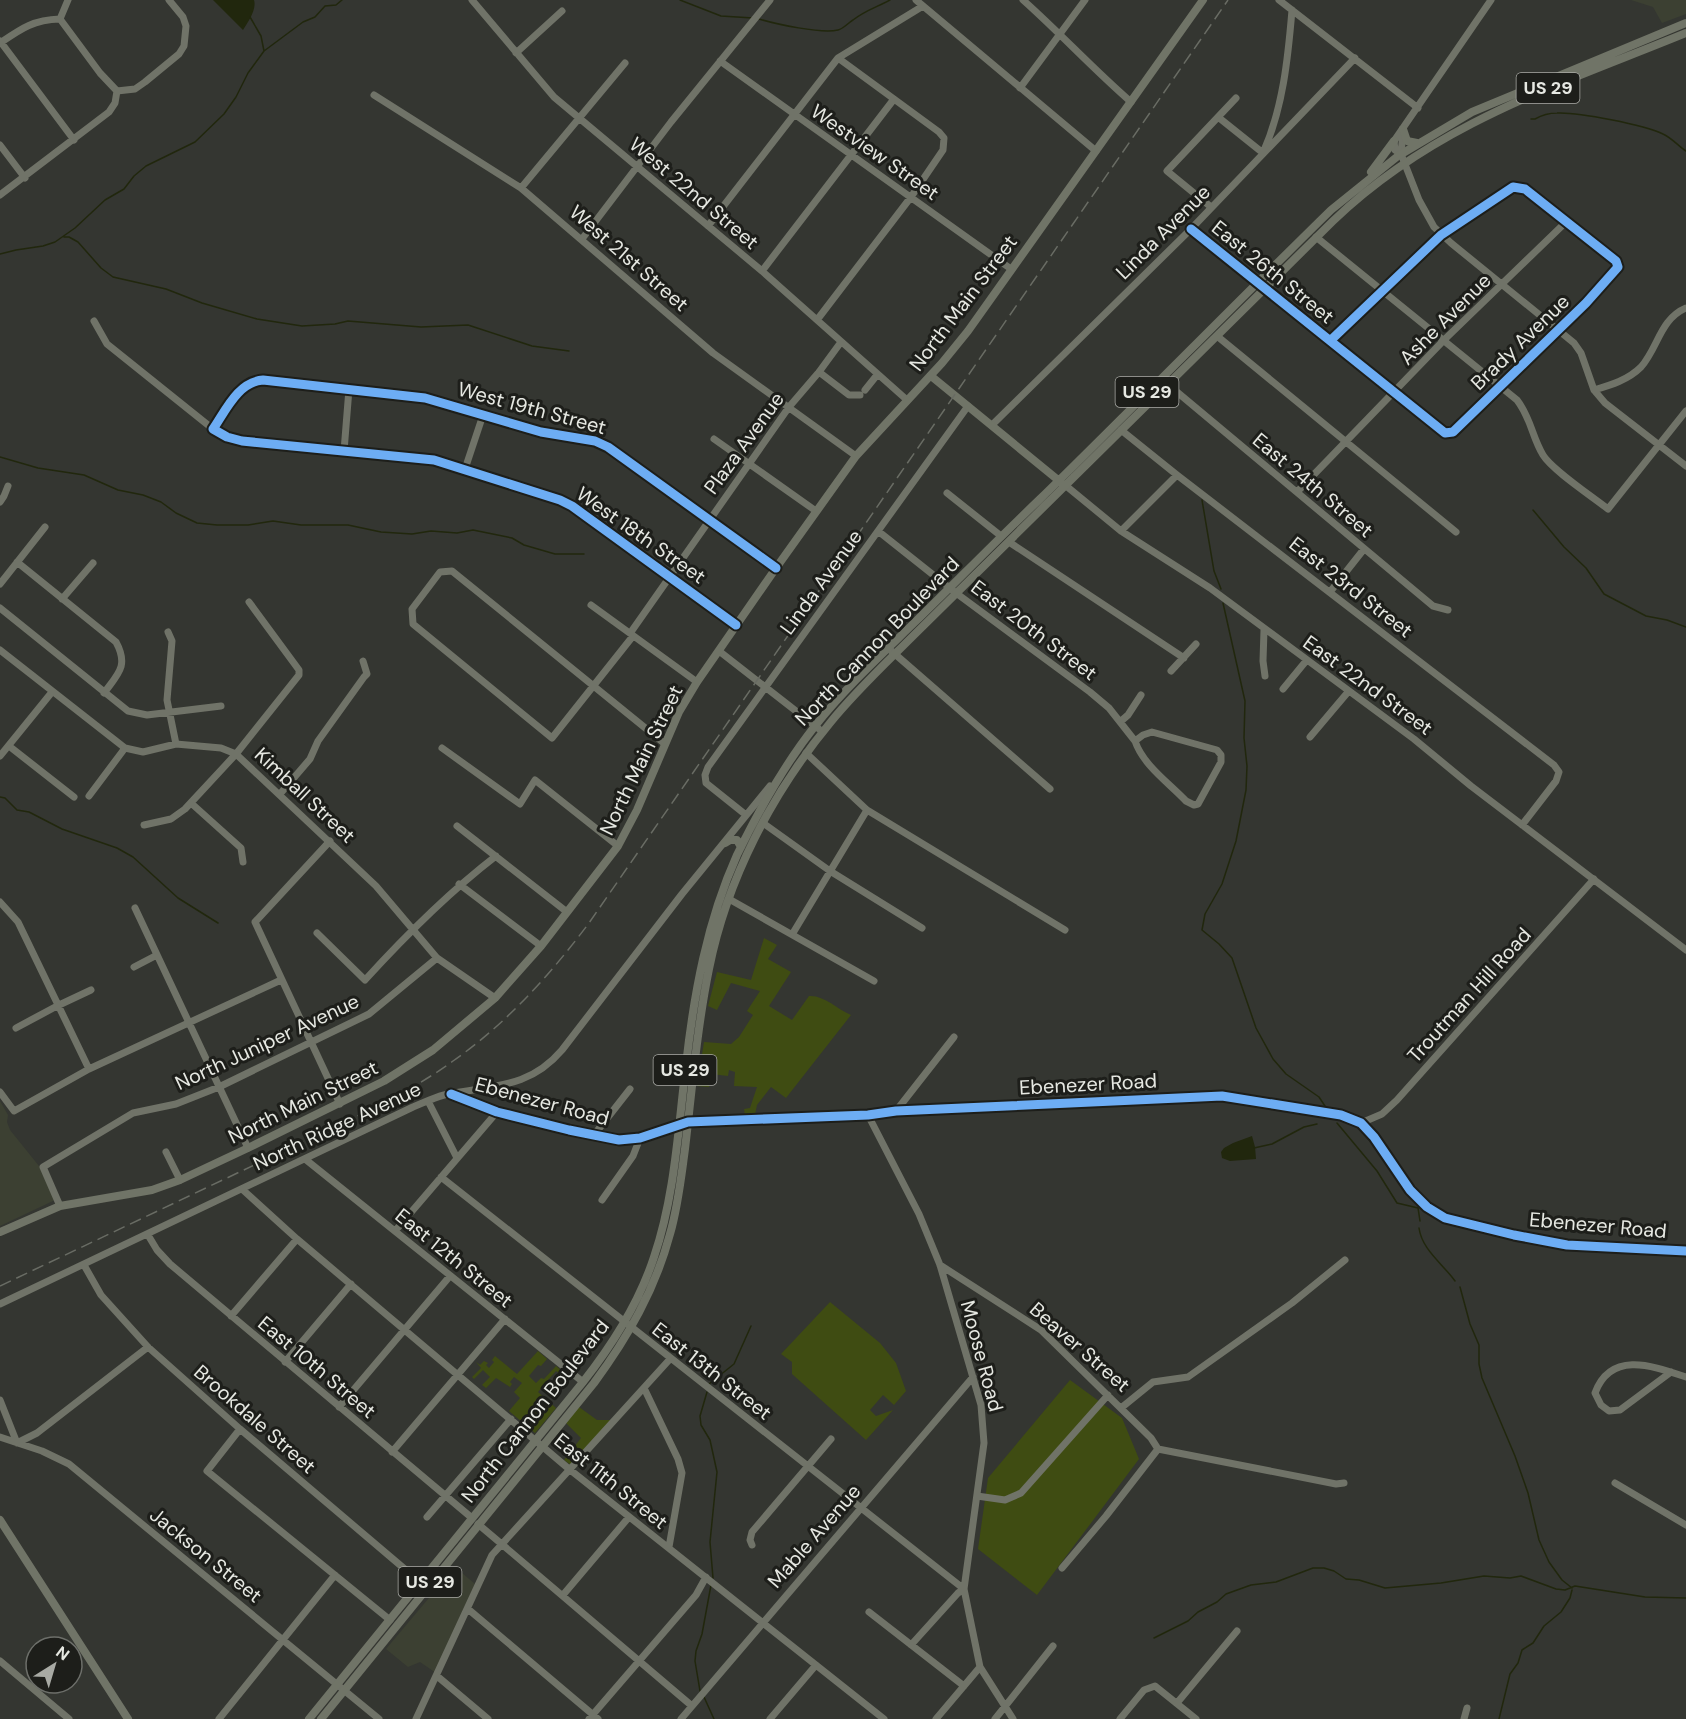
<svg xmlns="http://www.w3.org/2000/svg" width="1686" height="1719" viewBox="0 0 1686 1719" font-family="'DM Sans',sans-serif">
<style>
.built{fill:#3c4032}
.green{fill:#3f4c12}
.water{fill:#21270d}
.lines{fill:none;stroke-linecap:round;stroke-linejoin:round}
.stream{stroke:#21270d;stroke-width:1.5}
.minor{stroke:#707368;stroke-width:7}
.major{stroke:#707467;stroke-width:8}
.rail{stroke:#696c64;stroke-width:1.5;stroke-dasharray:12 6;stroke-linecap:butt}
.cycleway-casing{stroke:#1d1e1a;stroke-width:13}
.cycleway{stroke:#6dadf4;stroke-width:9}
.labels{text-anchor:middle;stroke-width:6;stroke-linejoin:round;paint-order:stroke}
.shield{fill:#1d1e1a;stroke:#aaaba6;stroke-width:1.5}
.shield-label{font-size:18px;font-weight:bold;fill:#e6e8e2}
.street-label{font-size:20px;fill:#e6e8e2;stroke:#1d1e1a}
</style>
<rect width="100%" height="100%" fill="#343631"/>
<!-- built -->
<path class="built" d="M1631 0H1686V14L1662 23 1653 7Z
M0 1101 8 1115 7 1122 10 1130 39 1166 55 1200 0 1226Z
M455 1567 475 1584 436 1673 420 1662 408 1667 386 1649Z"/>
<!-- green -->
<path class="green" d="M764 938 777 945 768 959 791 972 769 1006 792 1020 809 996C824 995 837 1009 851 1015L786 1098 771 1087 757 1105 755 1115 745 1116 744 1109 750 1108 757 1087 734 1086 735 1072 729 1070 728 1076 711 1074 709 1087 697 1086 704 1042 731 1044 739 1037 753 1015 747 1011 760 991 731 983 717 1010 708 1006 717 972 751 980Z
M830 1302 880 1343 896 1363 906 1391 894 1405 883 1395 870 1410 876 1416 893 1410 866 1440 792 1374V1362L781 1354Z
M538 1351 547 1359 541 1366 538 1365 529 1376 536 1383 541 1378 544 1379 556 1366 567 1375 565 1377 556 1371 548 1380 553 1385 548 1390 543 1386 538 1392 556 1408 535 1433 509 1411 520 1398 514 1392 522 1383 514 1377 510 1382 512 1384 510 1387 496 1378 486 1388 482 1385 490 1377 483 1370 474 1379 472 1377 481 1368 476 1362 480 1365 484 1361 488 1363 486 1365 489 1368 494 1362 492 1360 495 1356 517 1374Z
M1070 1380 1122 1418 1139 1459 1037 1595 978 1549 988 1478Z
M579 1407 597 1420H611L571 1465 564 1460 581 1438 566 1423Z"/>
<!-- water -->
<path class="water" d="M213 0H254C257 9 248 22 243 30Z
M1252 1136 1255 1147 1256 1159 1230 1161 1222 1158 1221 1152 1224 1148 1233 1143Z"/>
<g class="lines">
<!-- stream -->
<path class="stream" d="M680 0 721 16 753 18
M250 17 261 36 264 51
M759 19C776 24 821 34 838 30 843 29 848 23 853 20 864 11 877 7 890 0
M1531 119H1535C1542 115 1549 113 1557 113 1579 112 1644 125 1663 134 1672 138 1678 146 1686 151
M64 237H69L78 242 101 268 113 277 166 289 202 303 257 319 302 326 335 324 348 321 421 327 468 325 532 346 569 351
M0 254 16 250 43 246 55 242 75 228 105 200 124 189 134 176 146 166 195 142 224 114 236 97 248 73 264 51 303 22 315 17 325 6 336 5 342 0
M0 457 38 468 84 475 118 490 143 495 161 502 176 513 197 523 217 525H248L273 521 301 525H348L381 532 412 534 431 531 457 533 473 530 512 538 524 545 555 554H584
M1202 500 1214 571 1221 589
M1533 510 1564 547 1586 568 1604 594 1646 616 1667 620 1686 627
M1223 603 1245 701 1244 738 1247 766 1246 790 1236 841 1222 884 1205 914 1202 930 1219 944 1232 958 1256 1028 1273 1059 1286 1074 1319 1097 1325 1106
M0 797 5 798 17 810 29 812 62 829 117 848 133 857 178 898 218 923
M1337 1123 1377 1171 1397 1203 1418 1208 1420 1221
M1254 1148 1272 1144 1304 1127 1317 1124
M1419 1228C1422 1250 1443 1264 1455 1281
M1460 1287 1470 1324 1479 1345V1364L1482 1378 1515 1456 1528 1493 1539 1540 1549 1562 1562 1580 1572 1588
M709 1384 734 1364 751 1326
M707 1392 700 1416 701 1425 710 1440 717 1472 710 1542 713 1578
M1154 1638 1188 1621 1198 1612 1217 1602 1226 1594 1251 1585 1276 1582 1313 1568H1324L1334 1571 1346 1579 1359 1580 1385 1588 1441 1583 1484 1576 1510 1578 1521 1576 1556 1589 1565 1590 1575 1586 1645 1597 1686 1598
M700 1691 695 1661 696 1651 702 1634 711 1585
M704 1697 714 1719
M1499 1719 1510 1674 1518 1663 1522 1650 1533 1643 1544 1626 1561 1612 1570 1598 1572 1590"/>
<!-- minor -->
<path class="minor" d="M472 0 554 97 762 271 907 400
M916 0 1096 151
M1023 0C1060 33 1093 69 1131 102
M1279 0 1418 108
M60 19 100 73 117 91 135 89 145 82 179 54 184 46 186 26 183 17 169 0
M60 19 68 0
M0 41 74 140
M0 43C22 28 33 20 60 19
M516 53 562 11
M720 61 1011 269
M1020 88 1085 0
M374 95 521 188 713 353 856 456
M1218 117 1263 153C1283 108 1288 58 1292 10
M1403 132 1401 154 1419 200 1434 227 1451 243 1574 343 1581 353 1594 390 1605 403 1686 466
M0 145 25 178
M1401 154 1395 150 1394 141 1491 0
M521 188 625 63
M0 195 109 112 115 103 117 91
M1211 207 1167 171 1236 98
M708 226 838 58 923 6
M1191 229 1445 433 1453 432 1586 303 1618 267 1616 261 1525 189 1513 187 1441 235 1331 340
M1316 237 1517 400C1531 418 1532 437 1543 455 1552 470 1593 497 1608 509L1686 411
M582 239 671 122 770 0
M762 271 894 99
M817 320 911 197 943 150 944 138 939 132 838 58
M94 321 107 344 213 429
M1217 336 1456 532
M819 372 849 395H860
M1165 382 1433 606 1448 610
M865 390 877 375
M1594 390C1611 385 1628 380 1641 367 1658 348 1660 319 1686 308
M992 425 1191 229 1355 58
M1121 430 1177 475 1554 765 1559 772 1556 781 1522 825
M714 439 816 511
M344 451 349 389
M465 469 483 415
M1065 485 1121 531 1210 588 1414 739 1471 786 1686 950
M1297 492 1444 340 1566 222
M947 493 1001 536
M0 502 4 496 8 486
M878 531 956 593 1090 692 1109 708 1135 741
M1121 531 1177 475
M1009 542 1184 658
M17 562 116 642C129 666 118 674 104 693
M0 584 45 527
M1330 592 1364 549
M62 599 93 563
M591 605 697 682
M0 608 128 711 147 715 221 706
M736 625 572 506 560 500 434 460 242 441 227 437 213 429C226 410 238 382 263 380L425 398 541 432 595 441 608 447 776 568
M1264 630 1263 661 1265 676
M168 632 172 641 167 700 176 744
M888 648 1050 789
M0 650 125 748 143 752 176 744 221 748 236 754 376 886 437 958 495 998
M719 651 819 729
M1171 671 1196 644
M1283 689 1306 661
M1120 722 1128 715 1141 695
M1152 732 1217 750 1221 755V762L1198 804 1194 805 1186 801C1169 783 1143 765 1135 741L1143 735Z
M1310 737 1348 692
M665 744 452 571 440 572 412 609 413 624 552 738 633 636 631 632 789 407 819 372 841 342
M9 746 74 797
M442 748 520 804 535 780 618 846
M806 753 867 810 1065 930
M0 756 52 692
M280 794 310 759 318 741 364 677 367 674 363 661
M89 796 125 748
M191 803 241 848 243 862
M746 815 706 783 705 775 708 767 968 406
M763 823 830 871 922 928
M144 825 171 819 185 809 236 754 299 675V670L249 602
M457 826 567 912
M330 841 255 922 340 1104
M459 884 541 946
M729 899 874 981
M0 902 18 922 89 1069
M135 908 248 1148
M317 933 365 980C406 935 448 893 496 856
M793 933 867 810
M134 967 157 955
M16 1028 57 1006 91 990
M0 1092 14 1111 89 1069 281 980
M451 1094 497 1112 569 1130 619 1140 640 1138 688 1122 868 1115 896 1111 1222 1096 1341 1115 1361 1123 1374 1137 1410 1190 1427 1207 1445 1218 1514 1235 1567 1245 1686 1251
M428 1101 457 1158
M896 1111 954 1037
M868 1115 919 1214 940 1265 981 1405 984 1443 964 1589 980 1667 1013 1719
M1361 1123 1382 1114 1397 1100 1594 879
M594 1135 630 1089
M166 1152 180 1180
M305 1159 583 1382
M441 1177 964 1589 958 1593 911 1645
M243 1190 297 1239 569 1469 884 1719
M602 1200 633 1156 640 1138
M60 1206 43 1167 133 1113 176 1104 219 1087 369 1014 437 958
M395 1231 497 1112
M148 1235 157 1250 170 1264 472 1518
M84 1265 101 1295 148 1347 240 1429 420 1582
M940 1265 1041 1330 1151 1438 1158 1449
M0 1304 413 1107C423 1103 433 1098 444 1095 490 1085 528 1090 562 1050L682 894 770 786
M231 1316 297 1239
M285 1362 351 1284
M1671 1372 1620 1410 1609 1411 1601 1405 1595 1393C1611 1350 1653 1366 1686 1377
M644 1388 678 1459 682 1473 669 1547
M0 1400 17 1443 37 1433 148 1347
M339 1407 450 1276
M1121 1408 1153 1382 1188 1377 1292 1303 1345 1260
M240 1429 207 1471 390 1620
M0 1437 42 1451 69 1464 379 1719
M1158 1449 1336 1484 1344 1483
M392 1452 505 1319
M1615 1483 1686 1525
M977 1496 1005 1500 1021 1493 1108 1395
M427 1517 511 1419
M478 1524 692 1706
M752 1545 750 1540 752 1532 831 1439
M1062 1568 1106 1516 1158 1449
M563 1595 629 1517
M468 1609 598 1719
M869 1612 964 1686
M0 1661 69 1719
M437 1676 488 1719
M1177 1703 1237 1631
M219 1719 335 1575
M416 1719 492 1555 670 1359
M589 1719 696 1595 706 1577
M681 1719 973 1377
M770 1719 816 1665
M936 1719 980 1667
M995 1719 1053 1646
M1120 1719 1144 1690 1155 1686 1196 1719
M1464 1719 1467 1708"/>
<!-- major -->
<path class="major" d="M1403 129 1407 141 1417 143
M1371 172 1394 141
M931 376 1063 484
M725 843 730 840H737L741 847
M0 1232 60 1206 152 1190 180 1180 248 1148 384 1081 433 1050 495 998 541 946 618 846 637 810 679 712 697 682 776 568 856 456 942 363 968 331 1203 0
M0 1520 128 1719
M309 1719 583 1382C613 1344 639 1303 654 1257 675 1195 678 1129 686 1065 694 993 707 922 737 855 759 810 784 765 815 726 845 688 881 655 915 622 957 581 997 540 1039 500 1137 404 1233 306 1331 210L1398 156 1472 112 1686 23
M321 1719 594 1383C628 1337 655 1290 670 1234 678 1207 681 1178 685 1149 692 1089 697 1028 709 969 727 879 772 793 830 723 855 692 884 665 912 637L1333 221C1435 123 1559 85 1686 33"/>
<!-- rail -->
<path class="rail" d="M0 1286 395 1098C414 1086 434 1075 453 1061 506 1024 550 975 589 923L1228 0"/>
<!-- cycleway casing -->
<g class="cycleway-casing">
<path id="cycleway" d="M1191 229 1445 433 1453 432 1586 303 1618 267 1616 261 1525 189 1513 187 1441 235 1331 340
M736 625 572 506 560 500 434 460 242 441 227 437 213 429C226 410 238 382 263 380L425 398 541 432 595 441 608 447 776 568
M451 1094 497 1112 569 1130 619 1140 640 1138 688 1122 868 1115 896 1111 1222 1096 1341 1115 1361 1123 1374 1137 1410 1190 1427 1207 1445 1218 1514 1235 1567 1245 1686 1251"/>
</g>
<!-- cycleway -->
<use href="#cycleway" class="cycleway"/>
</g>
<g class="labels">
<!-- shield labels -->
<g class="shield">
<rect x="1516.5" y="73" width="63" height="30" rx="4.5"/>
<rect x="1115.5" y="377" width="63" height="30" rx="4.5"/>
<rect x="653.5" y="1055" width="63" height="30" rx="4.5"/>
<rect x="398.5" y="1567" width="63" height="30" rx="4.5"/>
</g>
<g class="shield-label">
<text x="1548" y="94">US 29</text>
<text x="1147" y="398">US 29</text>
<text x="685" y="1076">US 29</text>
<text x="430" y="1588">US 29</text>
</g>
<!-- street labels -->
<g class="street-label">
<text transform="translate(875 152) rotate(35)" y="7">Westview Street</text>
<text transform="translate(694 193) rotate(40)" y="7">West 22nd Street</text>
<text transform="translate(1163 232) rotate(-45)" y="7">Linda Avenue</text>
<text transform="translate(629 258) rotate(41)" y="7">West 21st Street</text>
<text transform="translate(1273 272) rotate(39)" y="7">East 26th Street</text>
<text transform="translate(963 303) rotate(-53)" y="7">North Main Street</text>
<text transform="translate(1445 319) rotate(-45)" y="7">Ashe Avenue</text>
<text transform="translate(1520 342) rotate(-44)" y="7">Brady Avenue</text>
<text transform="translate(532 408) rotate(15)" y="7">West 19th Street</text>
<text transform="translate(744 443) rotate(-54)" y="7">Plaza Avenue</text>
<text transform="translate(1313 485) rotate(40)" y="7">East 24th Street</text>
<text transform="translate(641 535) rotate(35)" y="7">West 18th Street</text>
<text transform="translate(821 582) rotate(-54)" y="7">Linda Avenue</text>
<text transform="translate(1351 587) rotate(38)" y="7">East 23rd Street</text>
<text transform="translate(1034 630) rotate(37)" y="7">East 20th Street</text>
<text transform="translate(877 641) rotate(-46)" y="7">North Cannon Boulevard</text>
<text transform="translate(1368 685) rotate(36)" y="7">East 22nd Street</text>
<text transform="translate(641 760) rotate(-64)" y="7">North Main Street</text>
<text transform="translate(305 795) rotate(43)" y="7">Kimball Street</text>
<text transform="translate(1469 995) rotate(-48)" y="7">Troutman Hill Road</text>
<text transform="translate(267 1042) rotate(-25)" y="7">North Juniper Avenue</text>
<text transform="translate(1088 1084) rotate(-3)" y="7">Ebenezer Road</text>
<text transform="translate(542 1101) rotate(15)" y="7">Ebenezer Road</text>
<text transform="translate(303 1102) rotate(-26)" y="7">North Main Street</text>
<text transform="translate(337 1126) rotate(-25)" y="7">North Ridge Avenue</text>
<text transform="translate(1598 1225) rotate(5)" y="7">Ebenezer Road</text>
<text transform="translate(454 1258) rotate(39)" y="7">East 12th Street</text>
<text transform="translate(1080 1347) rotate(41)" y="7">Beaver Street</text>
<text transform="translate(982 1356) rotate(75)" y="7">Moose Road</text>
<text transform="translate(317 1367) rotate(40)" y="7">East 10th Street</text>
<text transform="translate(712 1371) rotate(38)" y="7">East 13th Street</text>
<text transform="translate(535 1411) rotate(-52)" y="7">North Cannon Boulevard</text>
<text transform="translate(255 1419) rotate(41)" y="7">Brookdale Street</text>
<text transform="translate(611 1481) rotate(39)" y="7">East 11th Street</text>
<text transform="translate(814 1536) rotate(-49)" y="7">Mable Avenue</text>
<text transform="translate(206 1555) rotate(39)" y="7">Jackson Street</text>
</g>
</g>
<!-- north arrow -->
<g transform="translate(54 1665) rotate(37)"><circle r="28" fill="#1d1e1a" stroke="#6d6f6a" stroke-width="1.5"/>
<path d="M0-4.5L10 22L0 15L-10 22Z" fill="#a8aaa4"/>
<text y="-9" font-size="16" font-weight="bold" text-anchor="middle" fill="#e6e8e2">N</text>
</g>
</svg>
